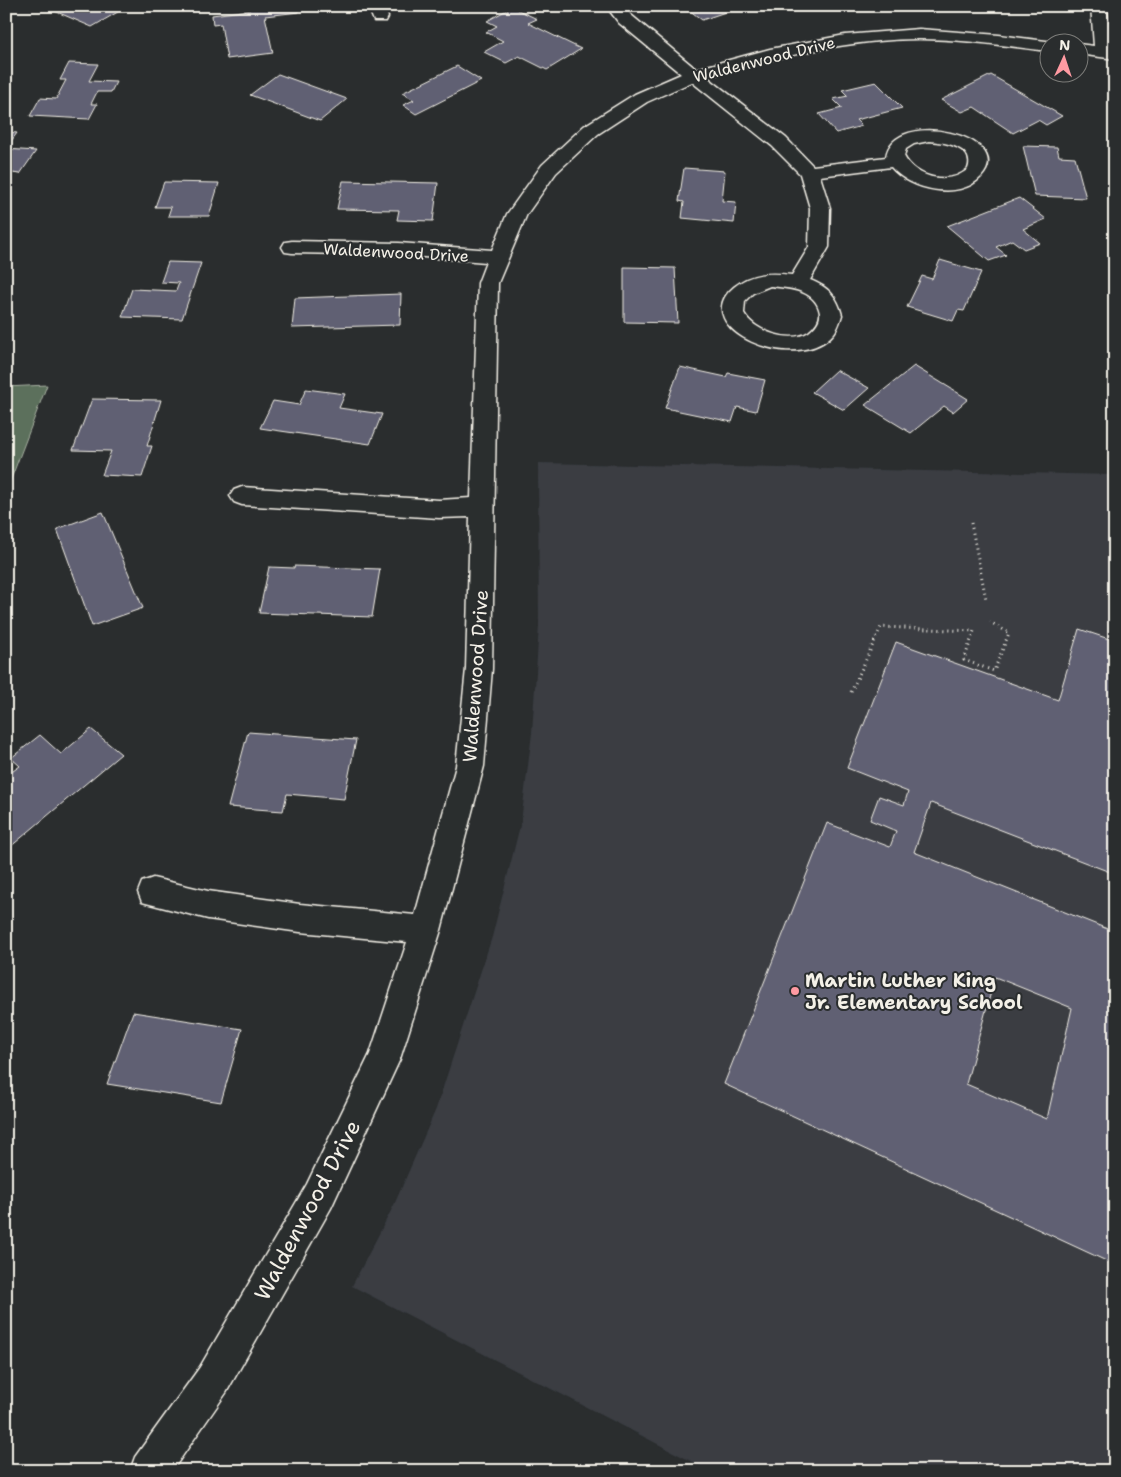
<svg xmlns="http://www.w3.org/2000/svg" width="1121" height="1477" viewBox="0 0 1121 1477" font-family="'Shantell Sans',sans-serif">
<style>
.built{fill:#3a3d43}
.green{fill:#5b705b;stroke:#a8b0a2}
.building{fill:#616173;stroke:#f4f1e8;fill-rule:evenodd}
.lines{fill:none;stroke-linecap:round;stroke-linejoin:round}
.minor-casing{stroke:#f4f1e8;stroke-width:3}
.path{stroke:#f4f1e8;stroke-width:3;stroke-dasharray:1 4;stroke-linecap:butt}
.minor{fill:#2a2d2e;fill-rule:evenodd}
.poi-dot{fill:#ff9aa2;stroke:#2a2d2e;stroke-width:2}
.labels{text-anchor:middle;stroke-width:4;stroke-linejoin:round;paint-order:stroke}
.far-street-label{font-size:16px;fill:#f4f1e8;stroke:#2a2d2e}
.street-label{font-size:19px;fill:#f4f1e8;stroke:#2a2d2e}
.poi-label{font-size:19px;font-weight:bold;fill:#f4f1e8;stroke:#2a2d2e;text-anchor:start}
.near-street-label{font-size:22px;fill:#f4f1e8;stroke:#2a2d2e}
</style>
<rect width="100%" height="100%" fill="#2a2d2e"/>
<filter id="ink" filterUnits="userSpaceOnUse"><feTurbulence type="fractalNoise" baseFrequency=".02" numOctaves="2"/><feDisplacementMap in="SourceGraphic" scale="10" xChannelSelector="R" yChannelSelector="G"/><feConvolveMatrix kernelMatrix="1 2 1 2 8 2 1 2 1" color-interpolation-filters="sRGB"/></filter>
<g filter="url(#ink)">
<!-- built -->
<path class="built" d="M538 463 1115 475V1471H710L352 1286 394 1205 436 1109 492 937 521 822 532 733 539 626Z"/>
<!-- green -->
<path class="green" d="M47 385 6 492V387Z"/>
<!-- building -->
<path class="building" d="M43 6H128L92 27Z
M250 6H297L299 12 265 16 273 53 227 59 221 24 213 25 212 15 250 10Z
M684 6H743L702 20Z
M512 7 537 19 528 23 581 49 547 70 519 56 506 63 484 52 503 41 486 32 497 26 487 21Z
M69 63 98 64 89 81 116 82 111 92H97L91 104H97L89 119 30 116 40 98 56 99 66 80H60Z
M457 66 481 81 416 114 403 105 414 100 402 93Z
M278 74 347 99 320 121 250 95Z
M991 75 1062 116 1046 125 1038 120 1013 133 974 107 962 112 941 100Z
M876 82 902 108 856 120 862 126 836 133 819 114 842 108 833 99 848 96 842 90Z
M6 132 17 133 6 148Z
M1023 146 1057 147 1059 156 1075 157 1086 198 1035 196Z
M6 149 36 151 20 174 12 173 6 182Z
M684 168 725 171 722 201 736 202 734 223 682 218 684 202 679 201Z
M343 181 438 183 433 221 397 220 399 210 337 209Z
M164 182 219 183 209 216H168L171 207H155Z
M1019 198 1046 219 1023 229 1040 243 1024 249 1012 240 996 247 1006 255 989 261 947 226Z
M940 260 981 272 964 311 958 310 953 321 907 307 922 276 932 279Z
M168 262 201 263 182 319 122 317 132 289 176 291 179 283 161 282Z
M624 267 675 268 678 323 624 322Z
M401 294 400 325 292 328 295 298Z
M914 366 968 399 953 412 944 406 911 433 865 405Z
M680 367 726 377 728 373 765 380 756 411 737 407 732 422 665 408Z
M836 370 869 388 844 410 812 392Z
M306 389 345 394 339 408 382 414 370 444 260 428 273 401 299 405Z
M92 399 161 400 147 446H152L142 477 102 475 111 451 73 450Z
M103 512 143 608 92 626 57 529Z
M294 566 380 569 372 617 259 613 269 567 294 568Z
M1079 629 1115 641V874L931 803 914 852 1115 932V1265L724 1084 827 823 890 847 896 831 870 820 879 796 904 805 908 792 847 768 896 642 1058 700ZM995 977 1072 1008 1047 1119 966 1084Z
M91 729 121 754 9 848 6 845V776L20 766 11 758 40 735 61 754Z
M248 732 356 740 344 799 287 794 283 811 228 807Z
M133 1012 242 1029 221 1102 107 1084Z"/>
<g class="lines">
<!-- minor casing -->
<g class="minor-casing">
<path id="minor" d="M368 6H384L388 17 386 21H374Z
M606 6H623L631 15 696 69 770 49 845 35 919 29 999 35 1054 42H1048V51C1006 46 962 39 919 39 849 39 775 58 707 77L786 138 813 166 886 157C893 106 1018 137 981 177 959 201 910 190 891 167L820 176 830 208 829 247 810 280C828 287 837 296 842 315 840 321 838 328 834 333 798 377 685 328 734 287 752 272 771 273 792 275L809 247 810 208 800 174 772 146 692 82 647 102 598 134 556 173 527 214 498 283 492 669 484 766 441 930 400 1059 331 1208 226 1393 172 1471H130L135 1457 200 1367 307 1184 370 1054 407 942 300 932 208 919 142 902 138 892 142 882 153 878 208 891 300 904 415 915 456 766 466 669 470 517 439 518 242 505 234 502 230 496 234 490 242 487 439 500 471 498 478 283 486 262 399 255 292 253 285 252 282 247 285 242 292 241 399 243 492 250 507 214 542 165 584 126 635 94 681 74 619 23ZM929 141C944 142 976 147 968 169 949 186 915 178 904 156L906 149 914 144ZM770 286C788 288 816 289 820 313 821 321 815 327 809 332 791 344 754 332 744 313L745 301 753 293Z
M1091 6H1107L1111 48 1115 49V59L1078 54V44L1094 46Z"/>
</g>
<!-- path -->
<path class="path" d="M971 523 986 599
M851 692 881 627 974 631 964 660 994 671 1009 633 990 622"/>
<!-- minor -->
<use href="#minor" class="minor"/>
</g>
</g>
<!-- markers -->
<circle class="poi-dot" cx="795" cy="991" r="5"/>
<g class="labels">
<!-- far-street labels -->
<g class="far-street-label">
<text transform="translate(764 59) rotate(-14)" y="6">Waldenwood Drive</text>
<text transform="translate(396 252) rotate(3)" y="6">Waldenwood Drive</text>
</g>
<!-- street labels -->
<g class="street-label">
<text transform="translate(475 676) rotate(-86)" y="7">Waldenwood Drive</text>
</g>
<!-- poi labels -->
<g class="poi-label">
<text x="805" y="987">Martin Luther King<tspan x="805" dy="22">Jr. Elementary School</tspan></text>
</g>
<!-- near-street labels -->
<g class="near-street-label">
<text transform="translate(307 1210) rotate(-62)" y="8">Waldenwood Drive</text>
</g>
</g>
<!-- margin -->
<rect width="1121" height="1477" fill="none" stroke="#2a2d2e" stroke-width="25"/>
<rect x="12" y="12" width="1096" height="1452" fill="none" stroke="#f4f1e8" stroke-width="2" filter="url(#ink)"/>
<!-- north arrow -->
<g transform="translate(1064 58) rotate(3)"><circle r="24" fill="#2a2d2e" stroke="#7b7b78"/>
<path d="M0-4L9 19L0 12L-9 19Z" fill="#ff9aa2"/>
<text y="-8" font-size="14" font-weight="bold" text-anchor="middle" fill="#f4f1e8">N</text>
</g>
</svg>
